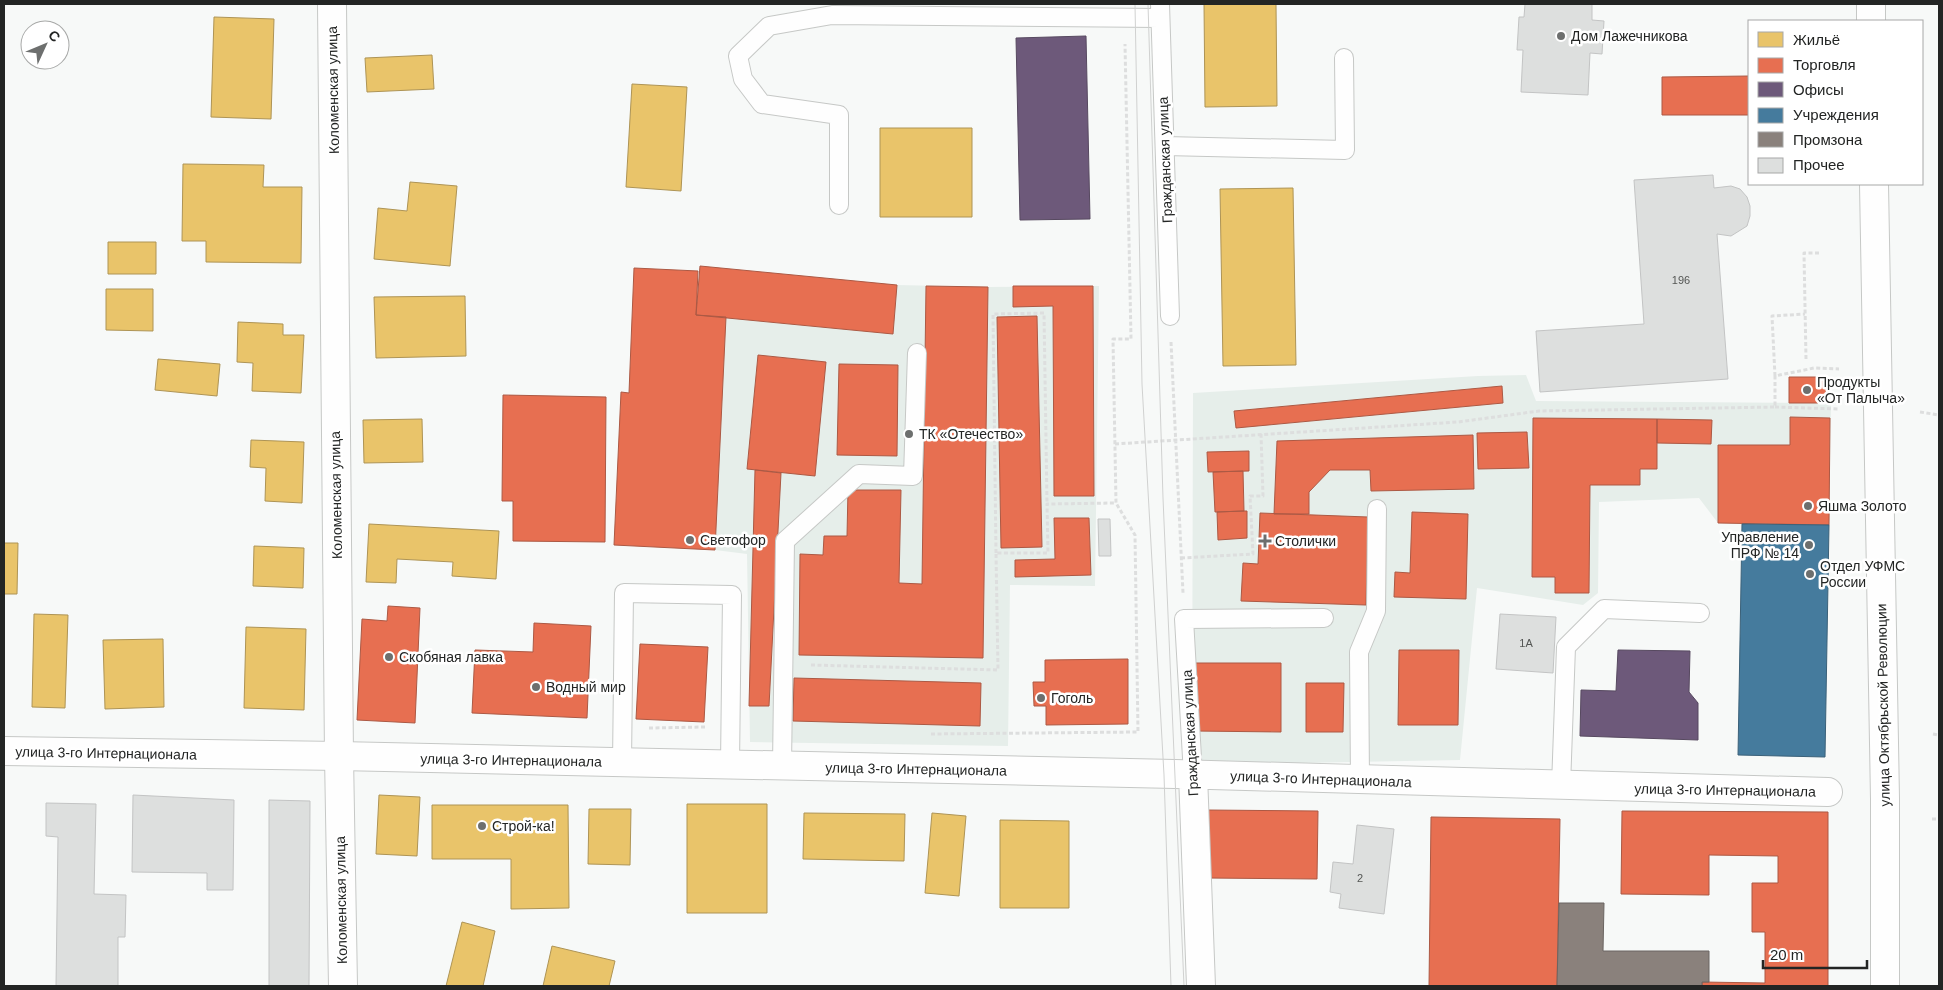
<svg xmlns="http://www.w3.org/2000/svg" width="1943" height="990" viewBox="0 0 1943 990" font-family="Arial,sans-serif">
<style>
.built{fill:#e6eeea}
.homes{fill:#e9c46a;stroke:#ae9455}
.shops{fill:#e76f51;stroke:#ac5944}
.offices{fill:#6d597a;stroke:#574960}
.public{fill:#457b9d;stroke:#3b6179}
.industry{fill:#8a817c;stroke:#6b6562}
.building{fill:#dddfde;stroke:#c3c4c4}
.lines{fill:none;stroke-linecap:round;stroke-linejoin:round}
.service-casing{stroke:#c6c8c6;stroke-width:20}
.minor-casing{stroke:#c6c8c6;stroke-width:30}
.tertiary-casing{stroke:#c6c8c6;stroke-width:30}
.secondary-casing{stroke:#c6c8c6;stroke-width:30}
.primary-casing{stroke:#c6c8c6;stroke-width:30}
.path{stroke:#dddede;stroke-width:3;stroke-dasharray:4 2.5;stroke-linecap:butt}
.service{stroke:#fefefe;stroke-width:18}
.minor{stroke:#fefefe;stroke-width:28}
.tertiary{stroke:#fefefe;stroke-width:28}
.secondary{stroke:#fefefe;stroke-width:28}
.primary{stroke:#fefefe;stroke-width:28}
.tram{stroke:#d0d1d0;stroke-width:1}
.poi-dot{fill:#6d6f6e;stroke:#fff;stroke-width:2}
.labels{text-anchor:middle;stroke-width:5;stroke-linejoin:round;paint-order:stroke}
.number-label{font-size:11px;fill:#545654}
.poi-label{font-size:14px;fill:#232524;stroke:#fff;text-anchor:start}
.street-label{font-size:14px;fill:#232524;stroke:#fff}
</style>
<rect width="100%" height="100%" fill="#f7f9f8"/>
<!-- built -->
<path class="built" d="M700 266 897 285 988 287 1099 286 1095 586 1010 585 1008 746 750 742 747 554 715 550 725 317 696 315Z
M1526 375 1536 401 1831 403 1829 525 1718 523 1699 498 1599 502 1598 593 1583 605 1477 588 1460 760 1192 765 1193 393 1478 376Z"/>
<!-- homes -->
<path class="homes" d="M1204 4H1276L1277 106 1205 107Z
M214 17 274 19 271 119 211 117Z
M432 55 434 89 367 92 365 58Z
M632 84 687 87 681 191 626 187Z
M880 128H972V217H880Z
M183 164 264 165 263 187H302L301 263 206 262V241H182Z
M410 182 457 186 450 266 374 259 378 208 407 211Z
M1293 188 1296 365 1223 366 1220 189Z
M108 242H156V274H108Z
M106 289H153V331L106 330Z
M465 296 466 356 376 358 374 297Z
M238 322 283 324V335H304L301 393 252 391 253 363 237 362Z
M158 359 220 364 217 396 155 390Z
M422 419 423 462 364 463 363 420Z
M251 440 304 442 302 503 265 501 266 468 250 467Z
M369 524 499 531 496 579 452 576 453 562 397 559 396 583 366 582Z
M4 543H18L17 594H4Z
M254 546 304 548 303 588 253 586Z
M34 614 68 615 65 708 32 707Z
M246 627 306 629 304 710 244 708Z
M163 639 164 707 105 709 103 640Z
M379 795 420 797 417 856 376 854Z
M687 804H767V913H687Z
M432 805H568L569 908 511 909V859H432Z
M589 809H631L630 865 588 864Z
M804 813 905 814 904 861 803 859Z
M932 813 966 816 959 896 925 893Z
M1000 820 1069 821V908H1000Z
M462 922 495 931 483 986H446Z
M552 946 615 961 609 986H543Z"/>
<!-- shops -->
<path class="shops" d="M1749 76V115H1662V77Z
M700 266 897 285 893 334 696 315Z
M634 268 698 271 696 315 726 317 715 550 614 545 621 392 629 393Z
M926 286 988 287 983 658 799 655 800 554 823 555 824 536H847L848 490H901L899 583 922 584Z
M1013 286H1093L1094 496H1054L1053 306 1013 307Z
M1037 316 1042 547 1001 548 997 317Z
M758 355 826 362 815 476 747 469Z
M839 364 898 365 897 456 837 455Z
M1789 377H1826V403H1789Z
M1502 386 1503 403 1236 428 1234 411Z
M503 395 606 397 605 542 513 541V501H502Z
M1790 417 1830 418 1829 525 1718 523V445H1790Z
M1533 418 1657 419V469H1640V485H1590L1589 593H1555V577H1532Z
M1657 419 1712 420 1711 444 1657 443Z
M1527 432 1529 468 1478 469 1477 433Z
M1473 435 1474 489 1371 491 1370 470H1330L1309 492V514H1274L1277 441Z
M1249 451V471L1208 472 1207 452Z
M755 470 781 473 769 706H749Z
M1243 471 1244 511 1215 512 1213 472Z
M1244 511H1247V538L1218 540 1217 512Z
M1412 512 1468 514 1466 599 1394 597 1395 572 1410 573Z
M1260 513 1368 517 1366 605 1241 601 1243 563 1258 564Z
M1054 518H1089L1091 575 1015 577V560L1055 559Z
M388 606 420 608 415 723 357 720 362 619 387 621Z
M534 623 591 626 587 718 472 713 475 650 533 652Z
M640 644 708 647 704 722 636 719Z
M1399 650H1459L1458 725H1398Z
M1128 659V724L1046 725V706H1034L1033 682H1045V660Z
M1195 663H1281V732L1195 731Z
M794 678 981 683 980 726 793 721Z
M1306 683H1344L1343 732H1306Z
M1207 810 1318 811 1317 879 1207 878Z
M1622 811 1828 812V986H1702V982L1765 983V932H1752V883H1778V856L1709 855V895L1621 894Z
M1431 817 1560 819 1557 986H1429Z"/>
<!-- offices -->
<path class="offices" d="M1086 36 1090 219 1020 220 1016 38Z
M1618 650 1690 651 1689 692 1698 703V740L1580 736 1581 690 1616 691Z"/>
<!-- public -->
<path class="public" d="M1742 524 1829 525 1825 757 1738 755Z"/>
<!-- industry -->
<path class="industry" d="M1559 903H1604L1603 951H1709V982H1702V986H1557Z"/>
<!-- building -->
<path class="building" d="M1525 4H1592V20L1604 21 1602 54 1590 53 1588 95 1521 92 1523 50H1517L1519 17H1524Z
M1713 175 1714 188 1731 186 1740 189 1747 197 1750 206V216L1747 226 1731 236 1717 234 1728 379 1540 392 1536 331 1644 324 1634 180Z
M1098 519H1110L1111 556H1099Z
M1500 614 1556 617 1553 673 1496 669Z
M133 795 234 800 233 890H207V873L132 872Z
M269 800 310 801 309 986H269Z
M46 803 96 804 94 894 126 895 125 937H118V986H56L58 837 46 836Z
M1357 825 1394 829 1384 914 1339 908 1341 894 1330 892 1333 862 1353 864Z"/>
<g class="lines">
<!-- service casing -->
<g class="service-casing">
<path id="service" d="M1160 4 1170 316
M1165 146 1345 150 1344 58
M839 205V115L762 104 743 79 738 56 769 26 832 15 1160 18
M622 763 624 593 732 595 730 765
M782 766 785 541 859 474 913 476 917 353
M1193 775 1184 619 1324 618
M1360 781 1359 652 1376 611 1377 509
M1561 786 1566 647 1604 609 1700 613"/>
</g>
<!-- minor casing -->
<g class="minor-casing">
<path id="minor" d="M339 756 1175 774 1828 792
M1193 775 1201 986"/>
</g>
<!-- tertiary casing -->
<g class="tertiary-casing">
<path id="tertiary" d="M339 756 343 986"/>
</g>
<!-- secondary casing -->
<g class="secondary-casing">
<path id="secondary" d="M4 751 339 756 332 4"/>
</g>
<!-- primary casing -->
<g class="primary-casing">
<path id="primary" d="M1871 4V21
M1874 184 1885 799V986"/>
</g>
<!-- path -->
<path class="path" d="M1171 342 1183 593
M1806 359 1804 253H1819
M1775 376 1772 316 1805 314
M1775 407 1839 409
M1920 412 1939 415
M1115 444 1458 422 1539 411 1775 407V376L1814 368 1839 369
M996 553 993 314 1044 313 1047 504
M1181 558 1253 554 1250 496H1263L1261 434
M811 665 998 670 996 553H1048L1047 504 1116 503 1113 339H1131L1125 44
M649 728 705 727
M931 734 1138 732 1135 535 1116 503
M1933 734 1939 735
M1932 819H1939"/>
<!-- service -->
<use href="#service" class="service"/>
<!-- minor -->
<use href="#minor" class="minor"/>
<!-- tertiary -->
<use href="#tertiary" class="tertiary"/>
<!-- secondary -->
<use href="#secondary" class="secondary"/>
<!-- primary -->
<use href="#primary" class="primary"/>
<!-- tram -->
<path class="tram" d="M1135 4 1142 384 1164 775 1171 986
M1148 4 1163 498 1184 986"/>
</g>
<!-- markers -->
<g class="poi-dot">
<circle cx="1561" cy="36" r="5"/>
<circle cx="1807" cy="390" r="5"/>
<circle cx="909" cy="434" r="5"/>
<circle cx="1808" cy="506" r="5"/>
<circle cx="690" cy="540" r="5"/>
<path d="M1262.5 533.5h5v5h5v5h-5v5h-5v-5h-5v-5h5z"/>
<circle cx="1809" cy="545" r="5"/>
<circle cx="1810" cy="574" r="5"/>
<circle cx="389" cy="657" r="5"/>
<circle cx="536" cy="687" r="5"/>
<circle cx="1041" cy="698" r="5"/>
<circle cx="482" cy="826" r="5"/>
</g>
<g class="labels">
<!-- number labels -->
<g class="number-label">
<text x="1681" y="284">196</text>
<text x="1526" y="647">1А</text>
<text x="1360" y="882">2</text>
</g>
<!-- poi labels -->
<g class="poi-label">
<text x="1571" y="41">Дом Лажечникова</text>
<text x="1817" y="387">Продукты<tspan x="1817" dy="16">«От Палыча»</tspan></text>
<text x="919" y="439">ТК «Отечество»</text>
<text x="1818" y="511">Яшма Золото</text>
<text x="1799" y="542" text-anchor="end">Управление<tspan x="1799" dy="16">ПРФ № 14</tspan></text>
<text x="700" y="545">Светофор</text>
<text x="1275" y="546">Столички</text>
<text x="1820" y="571">Отдел УФМС<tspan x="1820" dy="16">России</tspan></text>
<text x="399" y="662">Скобяная лавка</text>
<text x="546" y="692">Водный мир</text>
<text x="1051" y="703">Гоголь</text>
<text x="492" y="831">Строй-ка!</text>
</g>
<!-- street labels -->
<g class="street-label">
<text transform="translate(333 90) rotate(-91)" y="5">Коломенская улица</text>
<text transform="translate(1165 160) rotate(-92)" y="5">Гражданская улица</text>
<text transform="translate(336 495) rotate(-91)" y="5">Коломенская улица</text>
<text transform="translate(1883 705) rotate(-91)" y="5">улица Октябрьской Революции</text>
<text transform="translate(1190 733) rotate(-93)" y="5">Гражданская улица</text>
<text transform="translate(106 753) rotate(1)" y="5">улица 3-го Интернационала</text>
<text transform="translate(511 760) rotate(1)" y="5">улица 3-го Интернационала</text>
<text transform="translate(916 769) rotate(1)" y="5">улица 3-го Интернационала</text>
<text transform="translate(1321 779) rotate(2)" y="5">улица 3-го Интернационала</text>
<text transform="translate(1725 790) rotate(1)" y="5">улица 3-го Интернационала</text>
<text transform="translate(341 900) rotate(-91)" y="5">Коломенская улица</text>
</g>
</g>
<!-- border -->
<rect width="1943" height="990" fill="none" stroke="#232524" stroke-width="10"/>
<!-- legend -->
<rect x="1748" y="20" width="175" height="165" fill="#ffffff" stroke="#a7a8a7"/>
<rect x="1758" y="32" width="25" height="15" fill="#e9c46a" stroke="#a7a8a7"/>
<text x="1793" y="45" font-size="15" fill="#232524">Жильё</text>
<rect x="1758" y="58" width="25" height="15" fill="#e76f51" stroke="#a7a8a7"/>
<text x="1793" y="70" font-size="15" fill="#232524">Торговля</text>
<rect x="1758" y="82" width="25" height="15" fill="#6d597a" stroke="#a7a8a7"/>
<text x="1793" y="95" font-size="15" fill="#232524">Офисы</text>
<rect x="1758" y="108" width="25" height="15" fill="#457b9d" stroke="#a7a8a7"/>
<text x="1793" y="120" font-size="15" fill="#232524">Учреждения</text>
<rect x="1758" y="132" width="25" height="15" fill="#8a817c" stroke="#a7a8a7"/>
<text x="1793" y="145" font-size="15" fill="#232524">Промзона</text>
<rect x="1758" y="158" width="25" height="15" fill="#dddfde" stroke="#a7a8a7"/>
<text x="1793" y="170" font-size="15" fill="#232524">Прочее</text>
<!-- north arrow -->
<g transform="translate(45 45) rotate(46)"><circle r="24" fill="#ffffff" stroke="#a7a8a7"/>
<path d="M0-4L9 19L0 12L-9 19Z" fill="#6d6f6e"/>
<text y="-8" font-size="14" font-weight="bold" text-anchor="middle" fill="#232524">С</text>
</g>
<!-- scale -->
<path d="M1763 960v8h104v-8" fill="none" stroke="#232524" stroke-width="2.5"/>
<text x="1770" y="960" font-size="15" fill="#232524" stroke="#ffffff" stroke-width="4" paint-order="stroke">20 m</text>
</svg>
